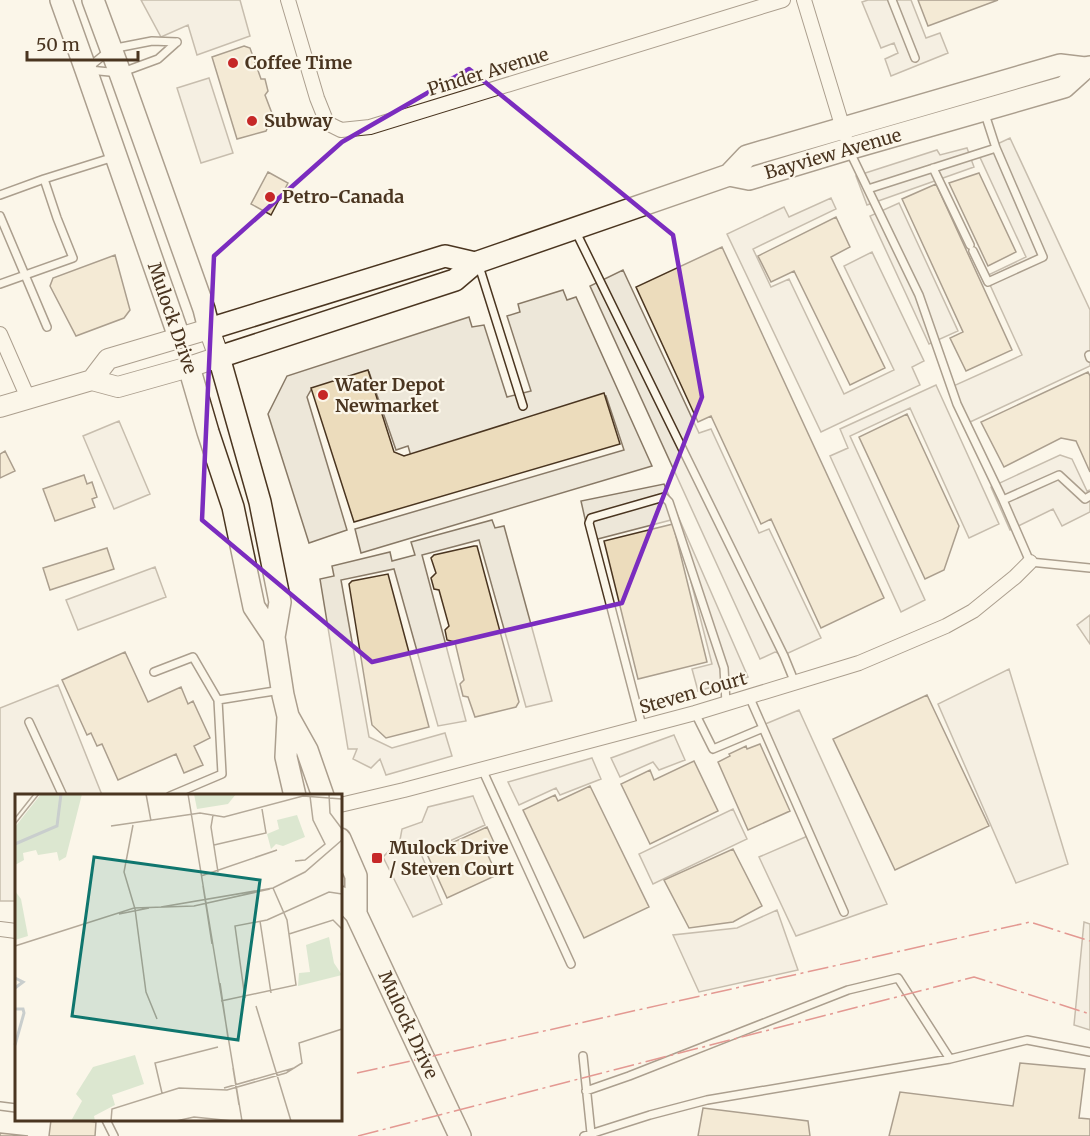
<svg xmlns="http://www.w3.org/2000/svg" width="1090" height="1136" viewBox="0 0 1090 1136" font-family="Merriweather,serif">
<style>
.parking{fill:#ede7d9;stroke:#887966;stroke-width:1.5}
.building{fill:#ecdcbc;stroke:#4a3520;stroke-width:1.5}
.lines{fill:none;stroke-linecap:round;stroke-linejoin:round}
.lane-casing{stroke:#4a3520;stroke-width:10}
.street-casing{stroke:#4a3520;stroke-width:16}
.secondary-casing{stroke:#4a3520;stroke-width:22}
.primary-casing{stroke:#4a3520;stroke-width:24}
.lane{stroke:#fbf6e9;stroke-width:7}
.street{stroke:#fbf6e9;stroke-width:14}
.secondary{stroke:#fbf6e9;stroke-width:20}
.primary{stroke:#fbf6e9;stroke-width:21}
.power{stroke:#c62828;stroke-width:1.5;stroke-dasharray:21 4.5 3 4.5;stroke-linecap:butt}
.marked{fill:none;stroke:#7b2cbf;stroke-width:4.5;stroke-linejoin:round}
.poi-dot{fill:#c62828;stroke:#fbf6e9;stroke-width:2}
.labels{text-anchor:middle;stroke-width:4.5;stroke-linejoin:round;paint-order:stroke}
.poi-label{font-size:18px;font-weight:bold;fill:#4a3520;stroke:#fbf6e9;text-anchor:start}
.street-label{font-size:18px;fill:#4a3520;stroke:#fbf6e9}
.inset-river{fill:none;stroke:#c9cecd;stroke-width:3}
.inset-road{fill:none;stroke:#b4a999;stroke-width:1.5}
.view{fill:#0f766e;fill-opacity:0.15;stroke:#0f766e;stroke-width:3}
.inset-edge{fill:none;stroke:#4a3520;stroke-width:3}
</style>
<rect width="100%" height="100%" fill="#fbf6e9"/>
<!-- parking -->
<path class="parking" d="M141 0H240L250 36 197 55 188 25 161 37Z
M868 0H911L926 38 940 33 948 53 891 76 885 59 898 53 894 43 881 48 862 2Z
M209 78 233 153 201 163 177 88Z
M1010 138 1090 310V366L968 423 951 387 1022 355 986 276 1026 257 978 153Z
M967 148 974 167 867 205 856 176 937 150 940 155Z
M831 198 836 209 753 249 771 287 789 279 844 394 894 370 844 266 872 252 924 361 912 367 920 385 821 432 727 234 784 207 789 217Z
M899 203 958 331 929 344 870 216Z
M623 270 699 433 711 429 759 533 769 529 821 638 784 655 775 652 760 659 590 286Z
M563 290 567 300 576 297 652 466 361 553 355 529 624 450 606 396 411 456 408 446 396 450 369 372 311 390 307 397 347 530 309 543 268 414 287 376 469 317 472 327 484 325 507 397 531 391 507 316 520 312 518 304Z
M936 385 999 524 969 538 910 408 850 436 925 600 901 612 830 456 848 448 840 429Z
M119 421 150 494 114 509 83 436Z
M1060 455 1072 459 1087 491 1090 490V512L1062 526 1053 509 1010 530 991 487Z
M664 484 748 677 698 691 692 669 712 664 675 519 590 541 581 501Z
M492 520 495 528 504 526 552 701 526 707 479 540 422 555 466 721 438 726 394 569 341 580 369 737 392 748 445 733 452 756 386 775 380 759 371 768 353 759 357 749H348L320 579 334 576 332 566 390 552 392 561 415 555 411 542Z
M155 567 166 597 78 630 66 600Z
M1090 615V644L1077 625Z
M1009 669 1068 864 1016 883 938 704Z
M58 685 102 795 16 796V901H0V708Z
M799 710 887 904 796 936 759 857 810 835 758 727Z
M674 735 685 760 659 770 653 762 620 777 611 758Z
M592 758 601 779 560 795 556 788 519 805 508 782Z
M473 796 485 825 421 854 442 904 413 917 383 857 400 840 402 829 422 822 428 807Z
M733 809 747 839 653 884 639 854Z
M777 910 798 970 699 992 673 935 737 928Z
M1084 922 1090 924V1030L1074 1025Z"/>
<!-- building -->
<path class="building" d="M918 0H998L928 26Z
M244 46 250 48 261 79H265L268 91 265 95 273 116 266 131 237 139 212 57Z
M268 172 288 183 271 215 251 204Z
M979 173 1016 252 988 266 949 183Z
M936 184 1012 350 966 371 950 338 963 332 902 199Z
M836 217 850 247 831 257 885 368 850 385 794 271 771 282 758 256Z
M722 247 884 598 821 628 771 519 761 524 711 416 698 422 636 287Z
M115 255 130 310 124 318 76 336 50 286 53 278Z
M368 370 394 452 404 456 604 393 620 444 354 522 311 388Z
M1088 372 1090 376V472L1076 441 1061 438 1004 467 981 422Z
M907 414 959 526 944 570 925 579 859 437Z
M5 451 15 471 0 478V454Z
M84 475 87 484 92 482 97 497 92 499 95 507 55 521 43 489Z
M673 524 707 662 638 679 604 541Z
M474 546H477L519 702 516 707 475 717 468 697 463 696 460 684 464 680 455 642 447 640 445 630 449 626 439 590 434 589 431 578 436 573 431 558 434 555Z
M107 548 114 569 50 590 43 568Z
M388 574 429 727 386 738 372 725 349 584 352 581Z
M125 652 148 702 181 687 188 704 193 701 210 738 194 746 203 765 184 773 176 754 118 780 102 744 97 746 91 733 87 735 62 680Z
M927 695 989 826 895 870 833 739Z
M760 744 790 811 748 830 718 762 730 756 729 754 746 746 747 749Z
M694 761 718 811 650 844 621 784 650 770 654 780Z
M590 786 649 907 584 938 523 810 555 795 558 801Z
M487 827 496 847 486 851 497 875 447 898 427 854Z
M733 849 762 906 733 922 689 928 664 880Z
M1020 1063 1085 1069 1079 1118 1090 1119V1136H889L900 1092 1013 1106Z
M703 1108 808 1121 810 1136H698Z
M51 1120H78L96 1122 95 1136H49Z
M0 1133 28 1136H0Z"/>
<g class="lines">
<!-- lane casing -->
<g class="lane-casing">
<path id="lane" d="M892 0 915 58
M88 68 111 49 152 41 177 42
M89 70 120 73 158 59 177 42
M849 150 919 295 957 404 1003 500 1030 562 1090 568
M933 168 970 245
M868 189 996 148
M0 195 44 179 114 157
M0 216 47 327
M576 232 784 656 795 683
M973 251 988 282 1043 257 996 148 984 111
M479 266 523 406
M0 284 73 258 57 218 44 179
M1089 355 1090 358
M1003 500 1059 475 1085 499 1090 496
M154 672 193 657 218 700 222 774 170 796
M749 696 844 912
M218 700 281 690
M695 713 713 749 763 728
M29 722 63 796
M642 726 589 523 591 518 664 497 669 502 724 668 726 703
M482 769 571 964
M583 1056 591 1133
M586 1091 629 1076 848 990 898 978 950 1059
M0 1106 16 1108
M106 1120 114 1136
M584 1136 650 1115 707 1100 950 1059 1027 1040 1090 1052"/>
</g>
<!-- street casing -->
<g class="street-casing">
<path id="street" d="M288 0 317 98 327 123 341 130 370 127 783 0
M804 0 845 135
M0 334 28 398
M340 805 404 790 695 713 859 663 946 626 973 611 1015 577 1030 562
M0 929 16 931"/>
</g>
<!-- secondary casing -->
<g class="secondary-casing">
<path id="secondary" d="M0 407 92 380 118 387 189 367 219 357 209 329 108 359 92 380"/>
</g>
<!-- primary casing -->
<g class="primary-casing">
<path id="primary" d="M61 0 86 70 179 337
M93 0 120 73 204 309 209 329 445 256 475 263
M729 175 749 179 848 149 1064 87 1085 68
M189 367 208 432 233 507 254 607 274 637
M288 717 286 757 295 796
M323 796 307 750 288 716 283 695 274 637 280 602 260 502 219 357 455 280 475 263 729 175 747 156 1060 65 1085 68 1090 67
M340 839 356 876V914
M340 897 356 914 460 1136"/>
</g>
<!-- lane -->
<use href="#lane" class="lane"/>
<!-- street -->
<use href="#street" class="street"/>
<!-- secondary -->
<use href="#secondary" class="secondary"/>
<!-- primary -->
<use href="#primary" class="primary"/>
<!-- power -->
<path class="power" d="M357 1073 1030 922 1090 941
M358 1136 974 977 1090 1014"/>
</g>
<!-- marked area -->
<path d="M0 0H1090V1136H0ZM469 69 673 235 702 397 622 603 372 662 202 520 214 256 342 142Z" fill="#fbf6e9" fill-opacity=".55" fill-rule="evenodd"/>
<path class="marked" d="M469 69 673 235 702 397 622 603 372 662 202 520 214 256 342 142Z"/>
<!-- markers -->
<g class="poi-dot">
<circle cx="233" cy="63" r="6"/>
<circle cx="252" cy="121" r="6"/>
<circle cx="270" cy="197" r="6"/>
<circle cx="323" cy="395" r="6"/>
<rect x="371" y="852" width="12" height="12" rx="3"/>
</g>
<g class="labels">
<!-- poi labels -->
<g class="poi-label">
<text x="245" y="69">Coffee Time</text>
<text x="264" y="127">Subway</text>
<text x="282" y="203">Petro-Canada</text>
<text x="335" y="391">Water Depot<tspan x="335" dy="21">Newmarket</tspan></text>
<text x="389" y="854">Mulock Drive<tspan x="389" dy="21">/ Steven Court</tspan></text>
</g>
<!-- street labels -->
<g class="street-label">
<text transform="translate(488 72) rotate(-17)" y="6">Pinder Avenue</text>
<text transform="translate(833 154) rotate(-16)" y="6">Bayview Avenue</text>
<text transform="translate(172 318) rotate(71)" y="6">Mulock Drive</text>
<text transform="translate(693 693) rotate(-16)" y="6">Steven Court</text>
<text transform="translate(408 1025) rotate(65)" y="6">Mulock Drive</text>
</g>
</g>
<!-- overview -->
<g transform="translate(15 794)">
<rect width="327" height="327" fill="#fbf6e9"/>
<path d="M179 0H221L213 10 182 15Z" fill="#dce7d0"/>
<path d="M26 0H67L51 63 44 67 42 58 23 61 21 56 8 59 9 66 0 71V33ZM282 21 290 43 268 52 261 50 256 55 252 40 264 35 262 26ZM0 97 6 105 13 142 0 146ZM314 143 319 169 327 181 283 192 284 179 295 178 291 151ZM120 261 129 290 97 301 100 311 79 322 80 327H56L67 307 61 300 78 273Z" fill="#dce7d0"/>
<path class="inset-river" d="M0 50 42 32 46 0M0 184 8 188 0 194M0 215H8L9 219 0 251"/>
<path class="inset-road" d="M131 0 136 27M173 0 227 327M314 0 315 19 327 35M198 21 196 33 203 78M0 24 19 0M0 30 24 0M118 31 109 78 120 115 131 198 142 225M96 32 185 19 209 23 288 2 327 5M199 51 251 39 247 15M280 67 290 66 310 50 298 26 295 2M186 82 262 56M188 92 197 150M146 113 258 94 290 78 327 46M104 120 134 114M245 127 256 199M274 140 318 126 327 135M0 152 119 114 179 112 255 95M205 189 213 244M230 204 220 132 252 126 314 98 327 100M206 207 281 191 272 126 258 94M241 212 276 327M218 274 224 311M209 294 279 274M147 299 140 269 203 253M96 327 97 315 164 294 212 296 271 279 287 269 284 249 327 235M161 327 179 323 218 327"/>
<path class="view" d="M79 63 245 86 223 246 57 222Z"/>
<rect width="327" height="327" class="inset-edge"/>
</g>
<!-- scale -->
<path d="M27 51v9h111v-9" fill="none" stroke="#4a3520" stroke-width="3"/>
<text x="36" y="51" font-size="18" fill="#4a3520" stroke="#fbf6e9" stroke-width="4.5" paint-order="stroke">50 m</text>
</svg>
